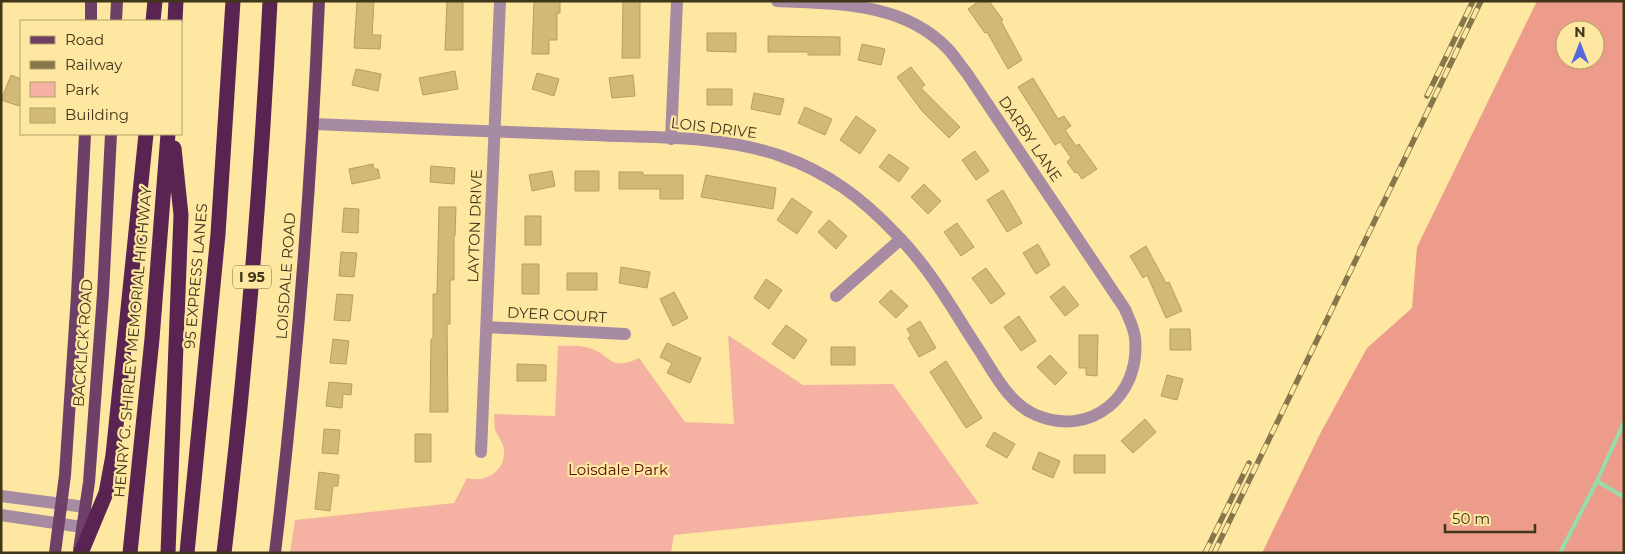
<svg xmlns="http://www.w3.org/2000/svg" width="1625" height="554" viewBox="0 0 1625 554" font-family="Montserrat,sans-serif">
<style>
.green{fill:#f5b2a3}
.forest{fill:#ed9b8a;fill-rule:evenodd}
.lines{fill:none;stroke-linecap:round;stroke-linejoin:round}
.stream{stroke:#95dda9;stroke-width:4}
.building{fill:#d0ba75;stroke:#b6a15c}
.minor{stroke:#a78ba2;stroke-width:12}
.major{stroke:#6e3f67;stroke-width:12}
.highway{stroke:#592352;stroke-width:15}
.rail-casing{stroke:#86774b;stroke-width:5.5}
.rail{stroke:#fee7a0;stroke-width:4;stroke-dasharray:11;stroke-linecap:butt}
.labels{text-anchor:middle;stroke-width:4.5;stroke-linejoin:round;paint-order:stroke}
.shield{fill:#fee7a0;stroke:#796c42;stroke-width:1}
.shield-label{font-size:14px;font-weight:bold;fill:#40371a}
.street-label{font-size:15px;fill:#40371a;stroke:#fee7a0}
.park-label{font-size:15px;fill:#570e03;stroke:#fee7a0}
</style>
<rect width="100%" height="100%" fill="#fee7a0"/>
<!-- green -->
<path class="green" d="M728 335 803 385 893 384 979 504 674 535 671 553H290L295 520 454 503 467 478C485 483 505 472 504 451 504 443 498 437 495 430 494 425 495 419 494 414L555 416 558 346C568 346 580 345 589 348 612 355 609 372 639 358L685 422 734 424Z"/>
<!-- forest -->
<path class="forest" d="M1537 1H1624V553H1262L1321 432 1367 348 1412 308 1417 247ZM1565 30H1595V60H1565Z"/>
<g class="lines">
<!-- stream -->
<path class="stream" d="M1597 481 1624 497
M1560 553 1597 481 1624 422"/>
</g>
<!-- building -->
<path class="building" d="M357 1H374L372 35H381L380 49 354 48Z
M447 1H463V50H445Z
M534 1H560V13H557V40H549V54H532Z
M623 1H640V58H622Z
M979 1H989L1003 20 1001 21 1022 60 1008 69 987 32 985 33 968 9Z
M707 33H736V52L707 51Z
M768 36 840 37V55H808V52H768Z
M862 44 885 49 881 65 858 60Z
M911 67 925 85 921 88 960 127 949 138 922 111 897 77Z
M356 69 381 74 378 91 352 85Z
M455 71 458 89 423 95 419 78Z
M537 73 559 79 554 96 532 89Z
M11 75 21 79V99L19 106 1 100Z
M633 75 635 96 612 98 609 78Z
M1033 78 1058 119 1064 116 1071 126 1065 130 1076 146 1079 144 1097 169 1082 179 1077 172 1075 173 1067 162 1071 158 1060 142 1055 145 1018 87Z
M707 89H732V105H707Z
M754 93 784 99 780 115 751 109Z
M805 107 832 119 825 135 798 123Z
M856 116 876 130 860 154 840 140Z
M975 151 989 171 976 180 962 160Z
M889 154 909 168 899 182 879 167Z
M373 164 374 169H378L380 178 352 184 349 169Z
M431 166 455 168 454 184 430 182Z
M552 171 555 186 532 191 529 175Z
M575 171H599V191H575Z
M619 172H643V175H683V199H660V189H619Z
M706 175 776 188 773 209 701 197Z
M924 184 941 201 928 214 911 197Z
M1003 190 1022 223 1007 232 987 200Z
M792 198 812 212 797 234 777 220Z
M439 207H456L455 236H454V280H450V324H447L448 412H430L431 339H433V294H437Z
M344 208 359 209 358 233 342 232Z
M525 216H541V245H525Z
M829 220 847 236 836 249 818 232Z
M957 223 974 247 961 256 944 232Z
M1038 244 1050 265 1036 274 1023 253Z
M1146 246 1166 283 1169 282 1182 311 1166 318 1147 275 1143 278 1130 256Z
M341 252 357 253 354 277 339 276Z
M522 264H539V294H522Z
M621 267 650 272 647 288 619 283Z
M986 268 1005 294 991 304 972 278Z
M567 273H597V290H567Z
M766 279 782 290 769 309 754 298Z
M1064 286 1079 305 1065 316 1050 297Z
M891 290 908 306 896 318 879 302Z
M674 292 688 318 673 326 660 299Z
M337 294 353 295 350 321 334 320Z
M1019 316 1036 341 1021 351 1004 327Z
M920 321 936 348 919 357 908 338 911 336 907 329Z
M786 325 807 340 794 359 772 344Z
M1170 329H1190L1191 350H1170Z
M1079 335H1098L1097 376 1086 375V368H1079Z
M333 339 349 341 346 364 330 363Z
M667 343 701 358 690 383 667 373 672 363 660 357Z
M831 347H855V365H831Z
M1050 355 1067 373 1055 385 1037 367Z
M946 361 982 418 966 428 930 372Z
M517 364 546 365V381H517Z
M1167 375 1183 379 1177 400 1161 396Z
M329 382 352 384 351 395 343 394 342 408 326 406Z
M1145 419 1156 432 1133 453 1121 441Z
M324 429 340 430 338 454 322 453Z
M994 432 1015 444 1007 458 986 446Z
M415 434H431V462H415Z
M1039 452 1060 461 1053 478 1032 469Z
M1074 455H1105V473H1074Z
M319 472 339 475 338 486H333L330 511 315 509Z"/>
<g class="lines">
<!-- minor -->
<path class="minor" d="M314 124C407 128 499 132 592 135 654 138 722 135 781 156 827 172 862 198 895 233 906 244 916 256 925 268 945 294 961 323 979 350 994 373 1009 404 1036 415 1091 438 1141 396 1135 338 1134 328 1129 319 1125 309L966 72C959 64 954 55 947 48 902 2 837 4 777 1
M671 139 677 1
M836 296 901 239
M487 327 625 334
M481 452 500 1
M1 496 85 507
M1 515 82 527"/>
<!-- major -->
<path class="major" d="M91 21V1
M116 21 117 1
M79 550 89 482 103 294 111 134
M55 553 65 475 77 295 85 134
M275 553C297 369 311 186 319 1"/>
<!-- highway -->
<path class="highway" d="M153 21 155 1
M175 21 176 1
M81 553 106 493 113 455 146 134
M130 553 152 339 168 134
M168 553 181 215 174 148
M187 553 218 234 233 1
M224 553C246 370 261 185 270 1"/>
<!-- rail casing -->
<g class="rail-casing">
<path id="rail" d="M1427 96 1473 1
M1205 553 1249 463
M1214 553 1481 1"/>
</g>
<!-- rail -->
<use href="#rail" class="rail"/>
</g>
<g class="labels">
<!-- shield labels -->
<rect class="shield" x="233" y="265.5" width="38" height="23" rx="4"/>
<g class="shield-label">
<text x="252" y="282">I 95</text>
</g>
<!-- street labels -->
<g class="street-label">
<text transform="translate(714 128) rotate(7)" y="5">LOIS DRIVE</text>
<text transform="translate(1030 139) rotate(56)" y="5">DARBY LANE</text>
<text transform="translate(475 226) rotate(-88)" y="5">LAYTON DRIVE</text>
<text transform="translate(196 276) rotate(-85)" y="5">95 EXPRESS LANES</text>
<text transform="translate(286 276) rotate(-86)" y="5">LOISDALE ROAD</text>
<text transform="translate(557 315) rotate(3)" y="5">DYER COURT</text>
<text transform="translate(133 342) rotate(-85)" y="5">HENRY G. SHIRLEY MEMORIAL HIGHWAY</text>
<text transform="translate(83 343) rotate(-86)" y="5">BACKLICK ROAD</text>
</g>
<!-- park labels -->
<g class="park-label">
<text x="618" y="475">Loisdale Park</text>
</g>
</g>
<!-- border -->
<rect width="1625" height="554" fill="none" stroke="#40371a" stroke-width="5"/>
<!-- legend -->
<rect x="20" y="20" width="162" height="115" fill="#fee7a0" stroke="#b2a16a"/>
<rect x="30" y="36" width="25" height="8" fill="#6e3f67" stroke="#b2a16a"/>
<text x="65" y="45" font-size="15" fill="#40371a">Road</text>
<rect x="30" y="61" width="25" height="8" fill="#86774b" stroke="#b2a16a"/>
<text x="65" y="70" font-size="15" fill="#40371a">Railway</text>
<rect x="30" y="82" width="25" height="15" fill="#f5b2a3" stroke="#b2a16a"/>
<text x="65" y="95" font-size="15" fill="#40371a">Park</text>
<rect x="30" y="108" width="25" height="15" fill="#d0ba75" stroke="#b2a16a"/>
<text x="65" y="120" font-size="15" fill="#40371a">Building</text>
<!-- north arrow -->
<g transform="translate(1580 45)"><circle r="24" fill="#fee7a0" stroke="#b2a16a"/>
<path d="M0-4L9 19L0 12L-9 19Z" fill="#5569df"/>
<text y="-8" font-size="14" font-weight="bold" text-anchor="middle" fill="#40371a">N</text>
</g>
<!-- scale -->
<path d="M1445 524v8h90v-8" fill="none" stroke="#40371a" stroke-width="2.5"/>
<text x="1452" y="524" font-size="15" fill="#40371a" stroke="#fee7a0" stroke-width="4" paint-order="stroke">50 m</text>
</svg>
